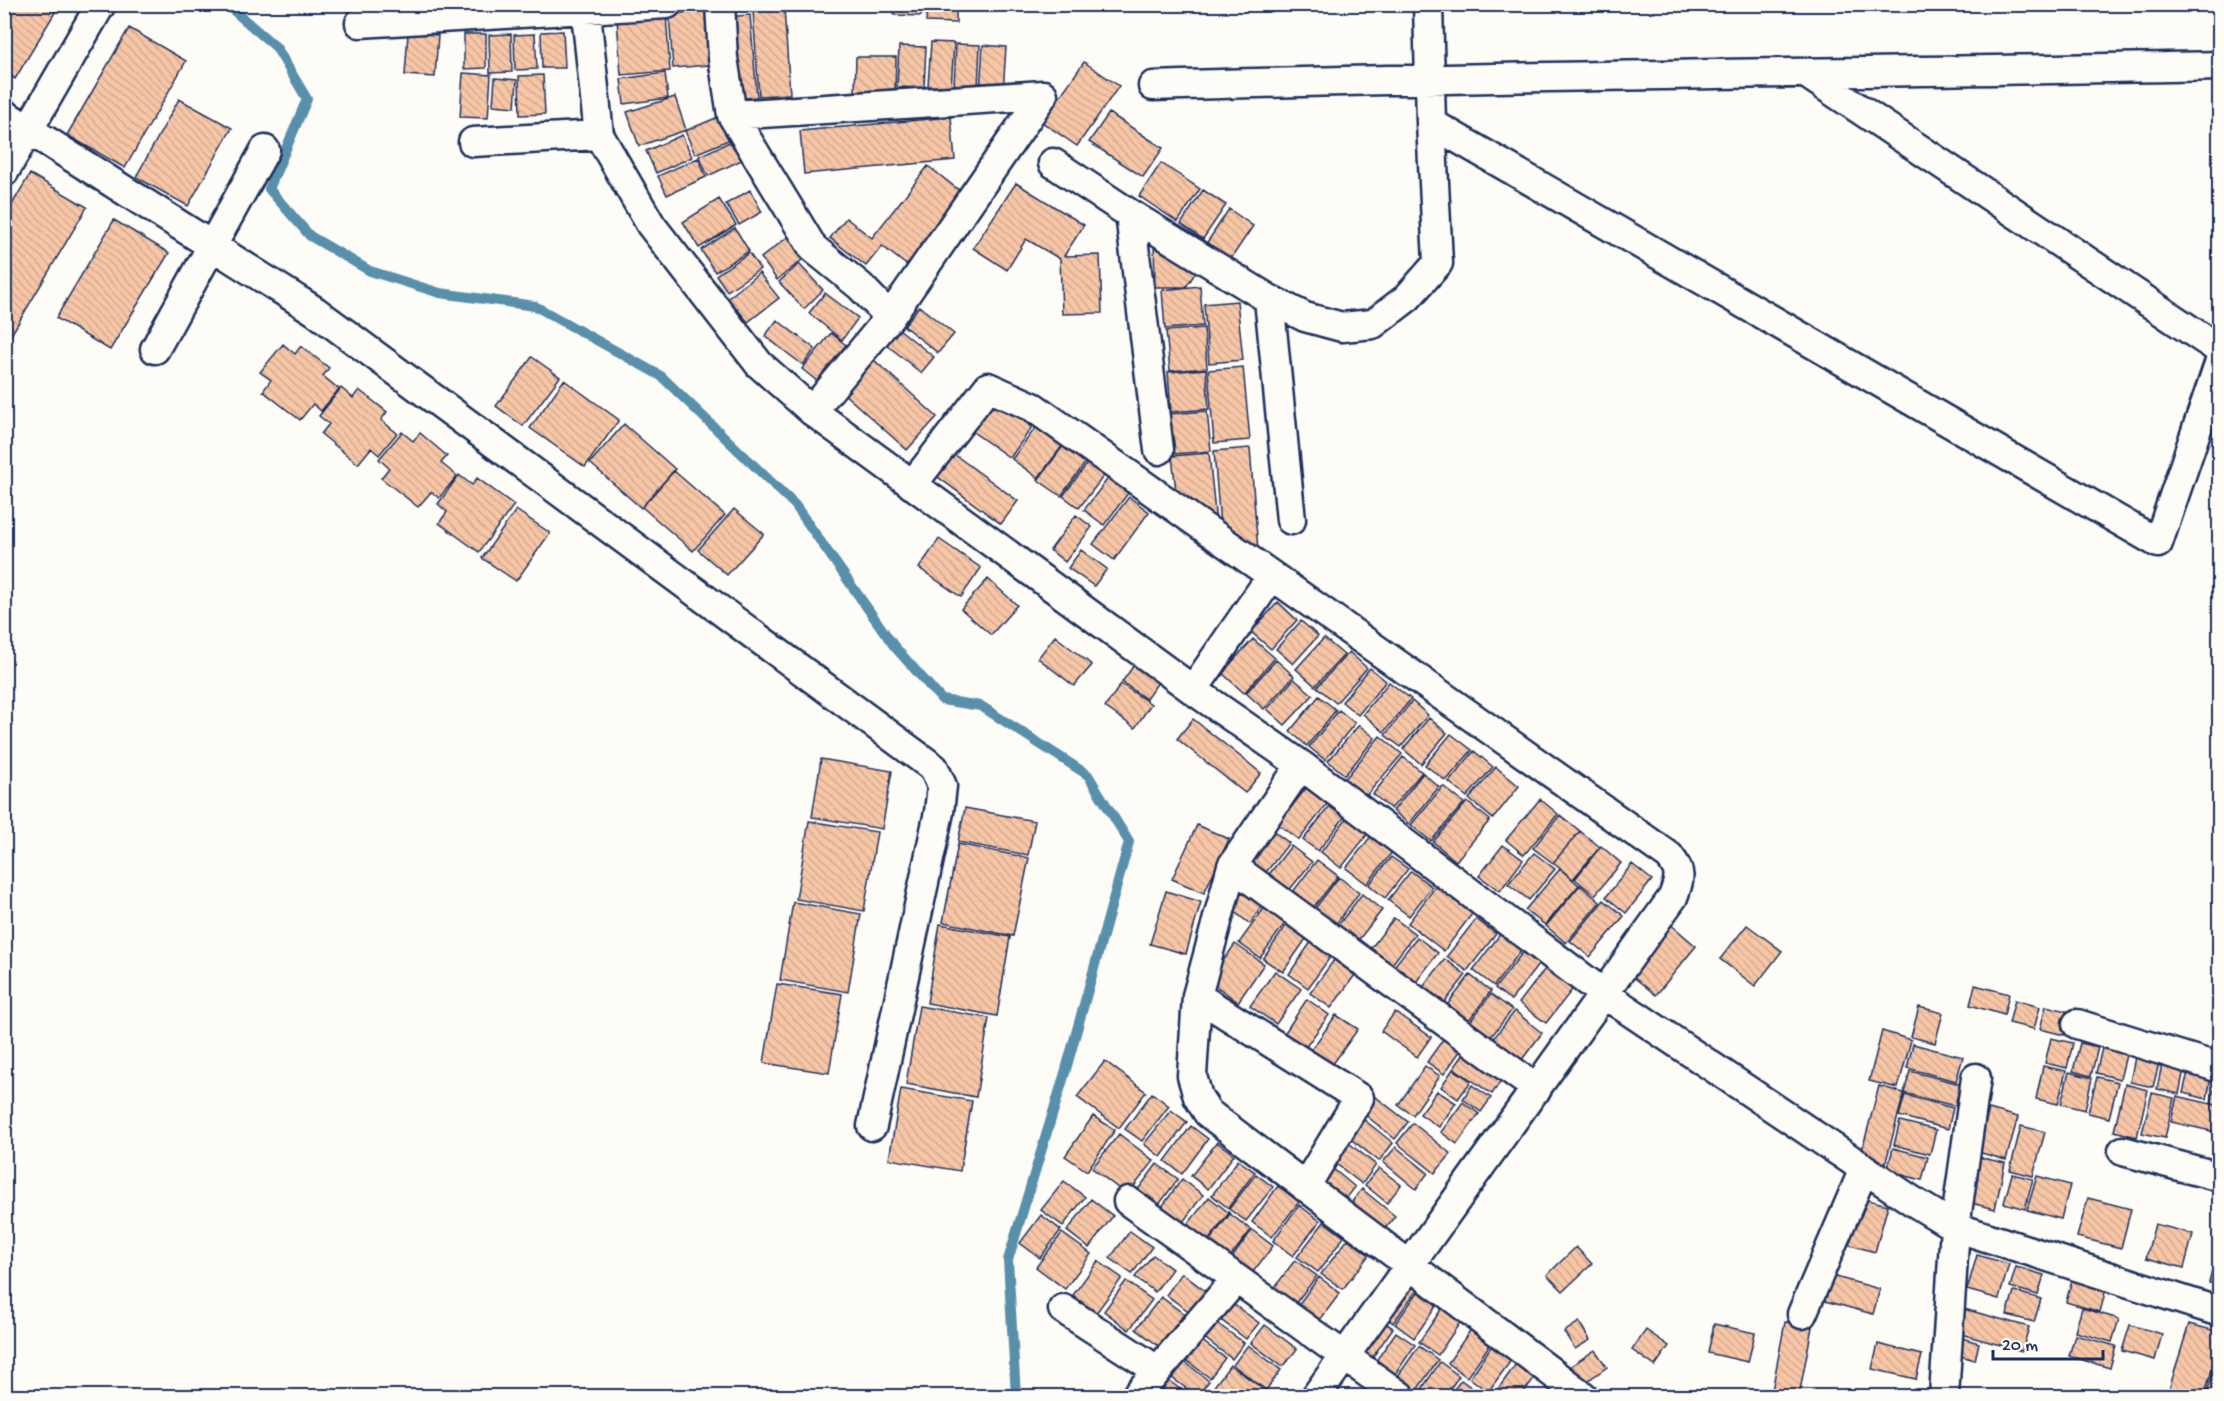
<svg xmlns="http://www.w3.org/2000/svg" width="2224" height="1401" viewBox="0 0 2224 1401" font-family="'Gochi Hand',sans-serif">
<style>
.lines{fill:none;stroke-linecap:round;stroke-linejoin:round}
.stream{stroke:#588faa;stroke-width:10}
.building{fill:url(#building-back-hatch);stroke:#1b2f5e;stroke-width:1.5}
.minor-casing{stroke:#1b2f5e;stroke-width:33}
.minor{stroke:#fdfcf7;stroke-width:28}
</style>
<defs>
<pattern id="building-back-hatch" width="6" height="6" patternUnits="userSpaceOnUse" patternTransform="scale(1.5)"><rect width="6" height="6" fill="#f7c6a6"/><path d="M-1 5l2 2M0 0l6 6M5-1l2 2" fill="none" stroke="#d3aa91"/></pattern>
</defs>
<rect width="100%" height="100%" fill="#fdfcf7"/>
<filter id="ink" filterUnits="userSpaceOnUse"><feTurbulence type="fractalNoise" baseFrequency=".0167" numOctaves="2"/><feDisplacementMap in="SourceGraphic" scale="12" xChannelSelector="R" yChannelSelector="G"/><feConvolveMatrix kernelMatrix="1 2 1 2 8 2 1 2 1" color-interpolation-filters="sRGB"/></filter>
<g filter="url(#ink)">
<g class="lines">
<!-- stream -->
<path class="stream" d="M226 4 276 47 307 99 269 189 310 236 370 271 440 293 535 306 661 376 795 505 894 646 942 700 981 706 1088 775 1129 842 1065 1073 1008 1260 1016 1396"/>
</g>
<!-- building -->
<path class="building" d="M4 4H60L15 79 4 72Z
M894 4H921V16L894 15Z
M927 4H956V23L926 22Z
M784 8 790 94 759 96 753 11Z
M716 10 721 64 673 68 669 14Z
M666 15 670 71 621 75 617 19Z
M750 15 757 97 731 99 724 17Z
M129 28 186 61 125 168 67 135Z
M563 31 565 68H542L541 32Z
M408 33 438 35 435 77 405 75Z
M464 34H486V68L464 69Z
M511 34 512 72 490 73 489 35Z
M535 34 537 69 515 70 514 35Z
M931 42 954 43 951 88 928 86Z
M956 44 980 45 978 88 954 87Z
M983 45 1006 47 1003 93 980 91Z
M899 46 926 47 924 88 897 87Z
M856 57H896L895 93 855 92Z
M1084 62 1119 86 1077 146 1042 122Z
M463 73 491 75 488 118 460 117Z
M665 73 668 98 624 104 621 79Z
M543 75 545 114 520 115 519 76Z
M495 78 517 80 515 107 493 105Z
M675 97 686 130 639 146 627 112Z
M179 99 232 128 188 206 136 177Z
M728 113 738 136 695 154 685 131Z
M1109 113 1163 148 1143 177 1089 142Z
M951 117 955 160 804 174 800 131Z
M682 135 692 157 656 173 646 151Z
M736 139 746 158 708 176 699 156Z
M698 158 706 177 667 195 658 176Z
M1161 163 1200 189 1178 222 1139 196Z
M928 166 965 195 909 267 882 246 866 266 830 238 846 218 872 238Z
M30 174 87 207 4 347V218Z
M1016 183 1084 225 1064 256 1100 255 1102 313 1062 314 1060 259 1026 239 1007 270 973 248Z
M750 190 762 212 739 225 726 204Z
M1203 190 1226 205 1203 239 1181 224Z
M719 199 736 225 699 248 683 222Z
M1229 209 1253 226 1228 263 1204 247Z
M114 220 169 253 110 350 56 318Z
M735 228 749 251 715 272 701 250Z
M790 235 807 256 777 280 761 258Z
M1154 241 1198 269 1186 287H1155Z
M749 253 760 269 727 291 716 275Z
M799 264 823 290 804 309 779 282Z
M759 273 779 298 748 322 728 298Z
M1200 286 1203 326 1165 329 1162 290Z
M825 293 858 318 842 340 809 313Z
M1237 301 1243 360 1209 363 1204 304Z
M919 306 954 334 938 353 904 326Z
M777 320 815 349 803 365 765 336Z
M1204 328 1207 368 1170 371 1166 331Z
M899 329 934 357 921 373 886 344Z
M831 333 846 345 817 381 802 369Z
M283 344 295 354 301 346 329 368 323 376 339 389 321 411 313 404 300 420 263 391 271 380 260 372Z
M532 357 560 377 523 426 496 406Z
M873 359 937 417 907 450 842 392Z
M1243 367 1250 440 1214 443 1208 370Z
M1206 369 1209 409 1171 412 1168 372Z
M564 380 619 420 585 467 530 428Z
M341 388 353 398 359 390 387 412 381 420 397 433 379 455 371 448 358 464 321 434 329 424 319 416Z
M989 396 1032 427 1010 458 966 427Z
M1207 411 1211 451 1173 454 1169 414Z
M1040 422 1066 441 1038 478 1012 459Z
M624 424 675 469 641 508 590 463Z
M402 432 413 441 420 433 447 456 441 463 457 476 439 498 431 492 418 507 381 478 389 468 379 459Z
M1066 442 1088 459 1061 496 1038 480Z
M1250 448 1259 563 1220 525 1214 451Z
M951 452 1018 501 1001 524 934 474Z
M1209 453 1216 523 1176 491 1172 456Z
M1089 461 1106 473 1079 508 1063 496Z
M674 471 725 515 693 551 642 507Z
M459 475 472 485 477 478 514 505 479 552 439 523 447 512 438 504Z
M1109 477 1129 492 1104 525 1084 510Z
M1129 497 1149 512 1114 560 1093 544Z
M734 509 764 534 727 575 698 550Z
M516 510 550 533 516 581 482 558Z
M1076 515 1092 527 1065 562 1050 550Z
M939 539 981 568 961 597 919 568Z
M1081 550 1107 569 1094 586 1068 568Z
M988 579 1017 605 991 635 961 609Z
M1278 602 1297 620 1271 649 1251 632Z
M1301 621 1318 636 1293 664 1276 649Z
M1055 636 1092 665 1074 686 1038 658Z
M1324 638 1344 655 1315 686 1296 669Z
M1253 639 1275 658 1244 693 1222 673Z
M1349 652 1367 668 1336 703 1317 687Z
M1276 660 1294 676 1264 709 1246 693Z
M1134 665 1159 681 1146 699 1122 682Z
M1370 668 1386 681 1358 715 1342 702Z
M1294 679 1313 695 1285 725 1267 709Z
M1389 682 1411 699 1384 732 1363 714Z
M1121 684 1151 704 1135 728 1105 707Z
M1319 696 1336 710 1307 746 1290 731Z
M1412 701 1428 715 1401 747 1385 735Z
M1339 710 1355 723 1325 760 1309 747Z
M1429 718 1447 733 1421 764 1403 749Z
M1193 719 1261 773 1245 793 1177 739Z
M1359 725 1375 738 1345 775 1328 761Z
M1451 734 1472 750 1446 781 1425 765Z
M1380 736 1402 754 1366 796 1345 779Z
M1474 751 1493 767 1467 797 1449 782Z
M1403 757 1422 772 1391 809 1373 794Z
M821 759 892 771 882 829 812 817Z
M1496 767 1519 786 1493 819 1469 799Z
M1423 773 1439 787 1409 824 1393 811Z
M1443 786 1464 803 1431 841 1411 825Z
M1307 787 1328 803 1299 840 1278 824Z
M1540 799 1558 814 1524 855 1506 840Z
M1467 802 1490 820 1456 861 1433 842Z
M1332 803 1347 814 1318 851 1303 840Z
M965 808 1035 821 1028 855 958 842Z
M1349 815 1370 831 1341 868 1321 852Z
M1560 815 1580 831 1553 863 1533 848Z
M809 821 877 832 864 911 796 899Z
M1197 825 1229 839 1204 893 1172 879Z
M1268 827 1289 843 1264 875 1244 859Z
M1375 831 1396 847 1367 884 1346 868Z
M1580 831 1600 847 1573 879 1553 863Z
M958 844 1029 858 1013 936 943 922Z
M1503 845 1523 860 1500 891 1479 876Z
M1291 846 1312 862 1287 893 1267 877Z
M1601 846 1621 863 1595 895 1575 879Z
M1534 853 1555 869 1529 900 1508 884Z
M1391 857 1408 869 1385 898 1369 885Z
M1317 860 1338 876 1309 913 1289 897Z
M1632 864 1652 880 1626 913 1606 897Z
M1560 869 1579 885 1545 925 1525 910Z
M1411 871 1432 887 1409 916 1388 900Z
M1339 877 1359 893 1331 931 1310 915Z
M1240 880 1267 899 1250 924 1227 906Z
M1580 885 1600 902 1566 943 1546 926Z
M1436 886 1472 914 1444 951 1408 923Z
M1166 891 1201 902 1186 954 1150 944Z
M1362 894 1382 910 1353 947 1333 932Z
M1604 900 1624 916 1590 957 1570 941Z
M793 902 861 914 848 992 780 980Z
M1267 904 1288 919 1260 958 1239 943Z
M1394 918 1415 934 1386 972 1365 956Z
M1476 919 1496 934 1467 971 1447 956Z
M1668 922 1696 946 1656 995 1627 972Z
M1288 923 1308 936 1283 972 1263 959Z
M940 924 1010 937 997 1016 927 1003Z
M1747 925 1782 951 1755 986 1720 959Z
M1501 933 1522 949 1494 986 1473 970Z
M1417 937 1438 953 1410 990 1388 974Z
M1311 942 1331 956 1308 988 1289 974Z
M1235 944 1264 964 1238 1002 1209 981Z
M1523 952 1539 964 1511 1000 1495 988Z
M1445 959 1466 975 1437 1012 1416 996Z
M1334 960 1355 975 1331 1008 1310 993Z
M1548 965 1575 986 1546 1023 1519 1003Z
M1275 971 1301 989 1276 1024 1250 1006Z
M1470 975 1491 991 1462 1029 1441 1013Z
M777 984 842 994 829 1073 764 1063Z
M1975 985 2009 994 2004 1015 1970 1005Z
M1491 994 1512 1010 1483 1047 1463 1031Z
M1307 999 1329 1015 1305 1048 1284 1034Z
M2015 1000 2040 1007 2034 1029 2009 1023Z
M919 1006 989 1018 976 1097 906 1084Z
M2046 1006 2070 1012 2064 1035 2040 1029Z
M1919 1007 1943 1013 1935 1043 1911 1037Z
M1515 1011 1542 1033 1514 1070 1486 1048Z
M1395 1012 1431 1037 1417 1057 1381 1031Z
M1336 1015 1358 1029 1330 1068 1309 1053Z
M1882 1031 1911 1040 1898 1088 1869 1081Z
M1446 1035 1463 1047 1444 1074 1427 1062Z
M2051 1038 2073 1043 2067 1068 2045 1063Z
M2104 1040 2128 1047 2120 1079 2096 1073Z
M2080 1043 2098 1047 2091 1076 2073 1071Z
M1913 1044 1963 1057 1956 1081 1907 1068Z
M1468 1048 1505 1075 1492 1094 1454 1068Z
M2135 1057 2159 1063 2153 1087 2130 1082Z
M1105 1061 1146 1092 1119 1128 1077 1097Z
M2162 1064 2184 1069 2179 1094 2157 1089Z
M1425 1066 1440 1076 1413 1115 1398 1105Z
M2043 1066 2066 1071 2058 1104 2036 1099Z
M2189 1068 2212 1073 2207 1099 2183 1093Z
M1453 1069 1471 1081 1458 1099 1441 1087Z
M1910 1071 1960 1084 1955 1106 1904 1093Z
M2069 1072 2092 1078 2085 1110 2061 1104Z
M2218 1074H2220V1105L2211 1103Z
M2097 1077 2118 1082 2109 1118 2088 1113Z
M2125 1084 2148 1090 2137 1137 2114 1131Z
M1472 1085 1491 1098 1481 1112 1463 1099Z
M1879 1086 1904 1093 1885 1165 1860 1158Z
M901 1089 972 1101 960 1171 889 1159Z
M1437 1091 1456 1103 1439 1127 1420 1114Z
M1152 1093 1169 1106 1142 1141 1125 1129Z
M2152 1093 2174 1098 2165 1138 2142 1133Z
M1905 1095 1953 1108 1948 1129 1899 1116Z
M2177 1096 2220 1106V1133L2171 1122Z
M1376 1097 1408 1122 1395 1139 1363 1113Z
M1463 1102 1479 1114 1457 1144 1441 1132Z
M1989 1109 2018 1117 2006 1160 1978 1152Z
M1171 1110 1187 1122 1161 1157 1144 1144Z
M1357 1114 1393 1143 1379 1161 1343 1133Z
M1093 1116 1115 1130 1087 1171 1065 1156Z
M1900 1121 1936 1130 1930 1154 1894 1145Z
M1413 1123 1451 1154 1435 1173 1397 1143Z
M1191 1126 1208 1139 1182 1174 1165 1161Z
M2021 1126 2045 1132 2033 1176 2010 1170Z
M1119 1134 1154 1161 1127 1195 1092 1168Z
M1345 1140 1376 1165 1362 1184 1330 1159Z
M1217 1142 1234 1155 1208 1189 1191 1176Z
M1396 1147 1428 1173 1416 1189 1383 1162Z
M1893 1148 1928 1157 1922 1180 1887 1171Z
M1978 1157 2005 1163 1995 1209 1967 1202Z
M1238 1160 1255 1172 1228 1208 1212 1195Z
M1326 1163 1355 1187 1339 1208 1309 1184Z
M1157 1164 1178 1179 1152 1214 1131 1199Z
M1379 1168 1401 1185 1387 1203 1365 1185Z
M1256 1174 1273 1187 1246 1221 1229 1209Z
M2012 1174 2033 1179 2025 1209 2004 1203Z
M2037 1176 2070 1185 2061 1219 2027 1210Z
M1182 1179 1203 1195 1177 1230 1156 1215Z
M1064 1181 1085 1197 1063 1226 1041 1210Z
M1278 1186 1299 1202 1272 1237 1252 1222Z
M1362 1189 1395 1216 1380 1235 1346 1209Z
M1209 1197 1229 1213 1203 1248 1182 1232Z
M1856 1197 1888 1205 1875 1252 1843 1243Z
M2088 1198 2131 1209 2121 1248 2077 1237Z
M1091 1199 1113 1216 1089 1248 1067 1231Z
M1299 1205 1320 1221 1293 1256 1273 1241Z
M1230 1214 1251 1230 1224 1265 1203 1249Z
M1041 1215 1061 1230 1040 1258 1020 1243Z
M1324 1222 1344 1237 1318 1272 1297 1257Z
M2155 1224 2193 1234 2184 1268 2146 1258Z
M1252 1230 1273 1246 1246 1281 1226 1266Z
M1130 1231 1152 1247 1132 1274 1110 1258Z
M1062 1233 1091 1254 1065 1289 1036 1267Z
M1348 1239 1369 1255 1343 1289 1321 1274Z
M2220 1239V1285L2209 1283Z
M1576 1247 1592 1264 1563 1291 1547 1275Z
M1153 1255 1172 1269 1155 1292 1135 1277Z
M1977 1255 2009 1264 1999 1299 1967 1290Z
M1295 1260 1317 1276 1290 1310 1269 1295Z
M1098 1261 1122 1278 1096 1313 1073 1295Z
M2016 1267 2044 1275 2038 1295 2010 1287Z
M1182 1273 1205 1291 1190 1312 1166 1295Z
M1828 1275 1880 1289 1873 1314 1821 1300Z
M2073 1276 2107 1285 2100 1312 2066 1302Z
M1319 1277 1340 1293 1314 1328 1292 1313Z
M1126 1281 1152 1300 1129 1330 1104 1311Z
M1403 1281 1417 1290 1393 1323 1379 1312Z
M2014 1291 2041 1299 2034 1322 2007 1315Z
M1418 1292 1437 1305 1414 1338 1395 1324Z
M1161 1297 1184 1314 1160 1347 1136 1329Z
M1233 1304 1259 1323 1246 1339 1221 1320Z
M1442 1308 1461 1321 1438 1355 1419 1342Z
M2082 1308 2119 1319 2112 1342 2075 1332Z
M1964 1309 2029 1327 2022 1351 1957 1333Z
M1376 1317 1393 1328 1370 1361 1353 1350Z
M1214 1321 1244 1343 1232 1359 1202 1336Z
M1579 1322 1590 1340 1575 1349 1564 1332Z
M1785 1322 1812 1327 1799 1396H1771Z
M1714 1324 1755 1333 1748 1362 1708 1353Z
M2189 1324 2220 1332V1344L2204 1396H2167Z
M1265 1325 1297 1349 1283 1367 1251 1343Z
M2130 1325 2162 1334 2155 1360 2122 1351Z
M1471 1329 1491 1343 1467 1377 1448 1363Z
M1646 1330 1669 1346 1655 1366 1632 1350Z
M1396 1332 1415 1345 1392 1379 1373 1365Z
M2075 1335 2116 1346 2110 1368 2069 1356Z
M1955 1336 1979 1343 1975 1360 1950 1353Z
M1198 1338 1225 1358 1210 1378 1183 1358Z
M1878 1344 1922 1355 1916 1379 1872 1369Z
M1248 1345 1281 1370 1266 1390 1233 1365Z
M1492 1345 1512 1359 1488 1392 1470 1378Z
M1419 1346 1438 1360 1415 1393 1395 1380Z
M1595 1350 1607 1367 1583 1384 1571 1366Z
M2220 1350V1396H2206Z
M1181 1359 1209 1381 1197 1396 1168 1375Z
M1440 1362 1459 1376 1445 1396H1417Z
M1516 1364 1535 1377 1521 1396H1493Z
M1230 1365 1266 1391 1262 1396H1207Z
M1162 1376 1190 1396H1147Z
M1461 1380 1479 1393 1477 1396H1449Z"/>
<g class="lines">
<!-- minor casing -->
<g class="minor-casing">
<path id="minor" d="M585 4 599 135 651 225 759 364 812 411 1193 690 1301 765 1604 994 1914 1202 1955 1227 2220 1312
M720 4 723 58 732 115 813 248 860 286 890 317
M360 23 667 4
M1807 74 2220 350
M1153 86C1508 75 1864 73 2220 66
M4 114 315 311 934 768 942 786 939 812 872 1126
M732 115 1043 95
M1431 123 2158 543 2220 361
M473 142 599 135
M1053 163 1130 214
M4 172 101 4
M1269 299 1305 317 1342 327 1373 324 1407 298 1438 263 1431 123 1428 4
M155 349 265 150
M812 411 890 317 1043 95
M1159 450 1130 214 1269 299 1291 520
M912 485 988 387 1033 407 1669 856C1682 872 1680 878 1673 897L1316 1396
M1193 690 1271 577
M1301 765 1232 866 1197 996 1192 1076 1198 1097 1208 1113 1583 1396
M1232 866 1537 1089
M1197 996 1359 1098 1305 1187
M2077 1024 2220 1068
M2123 1151 2220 1177
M1128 1201 1400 1396
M1063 1309 1157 1370
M1802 1314 1864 1169
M1136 1396 1236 1279
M1944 1396 1955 1227 1976 1078"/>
</g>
<!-- minor -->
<use href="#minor" class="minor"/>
</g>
</g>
<!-- margin -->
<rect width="2224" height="1401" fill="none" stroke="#fdfcf7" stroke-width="24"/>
<rect x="12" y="12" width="2200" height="1377" fill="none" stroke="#1b2f5e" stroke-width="2" filter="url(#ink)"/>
<!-- scale -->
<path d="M1993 1350v9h110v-9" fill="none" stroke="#1b2f5e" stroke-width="3"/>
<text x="2002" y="1350" font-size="18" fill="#1b2f5e" stroke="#fdfcf7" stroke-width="4.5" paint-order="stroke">20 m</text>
</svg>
